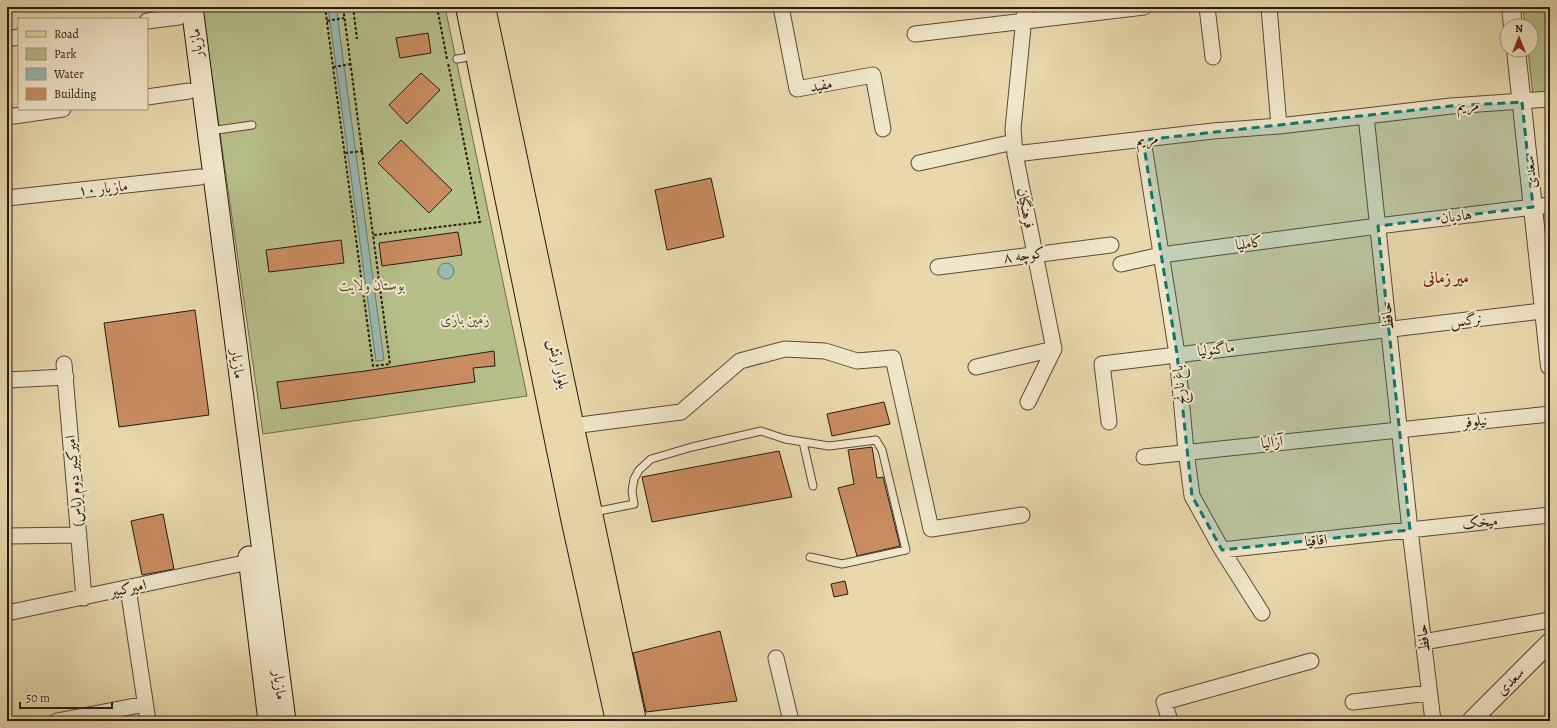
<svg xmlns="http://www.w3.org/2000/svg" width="1557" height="728" viewBox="0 0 1557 728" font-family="Alegreya,Amiri,serif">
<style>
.green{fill:#b6be89;stroke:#6f6c4e}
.water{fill:#98b8b1;stroke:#6b7972}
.building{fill:#c98c60;stroke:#281a13}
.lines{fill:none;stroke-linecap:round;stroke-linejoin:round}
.service-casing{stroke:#584a39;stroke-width:9}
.minor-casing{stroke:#584a39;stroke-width:17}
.tertiary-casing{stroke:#584a39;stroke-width:20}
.secondary-casing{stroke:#281a13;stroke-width:23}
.primary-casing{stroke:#281a13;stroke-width:24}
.path{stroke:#281a13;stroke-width:2;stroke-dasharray:3 2;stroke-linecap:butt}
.service{stroke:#f0e6c9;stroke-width:7}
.minor{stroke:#f0e6c9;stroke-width:15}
.tertiary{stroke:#f0e6c9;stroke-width:18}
.secondary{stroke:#f0e6c9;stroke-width:21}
.primary{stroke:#e8d8ac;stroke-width:22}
.marked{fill:#0f766e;fill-opacity:0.2;stroke:#0f766e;stroke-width:3;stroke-dasharray:8 5;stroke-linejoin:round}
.labels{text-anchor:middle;stroke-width:4;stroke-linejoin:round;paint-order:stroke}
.street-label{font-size:15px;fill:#281a13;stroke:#f0e6c9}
.park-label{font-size:15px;font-style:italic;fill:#534b36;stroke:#f0e6c9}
.neighbourhood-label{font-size:16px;font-weight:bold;fill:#7a1f14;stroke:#f0e6c9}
</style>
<rect width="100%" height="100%" fill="#e8d8ac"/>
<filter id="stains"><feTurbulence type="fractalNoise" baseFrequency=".005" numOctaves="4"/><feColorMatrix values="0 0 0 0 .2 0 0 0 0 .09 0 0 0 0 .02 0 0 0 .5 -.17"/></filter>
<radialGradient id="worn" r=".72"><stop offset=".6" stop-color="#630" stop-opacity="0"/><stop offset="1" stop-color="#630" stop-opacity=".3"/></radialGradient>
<!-- green -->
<path class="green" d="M202 7H445L527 396 263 434Z
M1523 7H1550V93L1533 96 1528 50H1531V26H1525Z"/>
<!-- water -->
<path class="water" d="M328 7H336L384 360 376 361Z
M438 271a8 8 0 1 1 16 0a8 8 0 1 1-16 0Z"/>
<!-- building -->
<path class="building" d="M428 33 431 53 400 58 396 38Z
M421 73 440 90 407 124 389 105Z
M401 140 452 190 429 213 378 163Z
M711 178 724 237 667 250 655 190Z
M458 232 462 255 382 266 379 243Z
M341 240 344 263 269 272 266 250Z
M195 310 209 415 119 427 104 323Z
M494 351 495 366 473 368 475 382 281 409 277 382 365 371Z
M884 402 890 424 832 436 827 414Z
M872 447 877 478 883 477 900 546 857 556 838 488 854 484 848 450Z
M779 451 792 497 652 522 642 477Z
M163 514 174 569 142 575 131 521Z
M845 581 848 594 834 597 831 584Z
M720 631 737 701 646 712 633 653Z"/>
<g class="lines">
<!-- service casing -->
<g class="service-casing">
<path id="service" d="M457 59 474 56
M210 131 252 125
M803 442 813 486
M594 512 634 504 632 491 634 479 639 470 651 459 692 447 761 431 785 439 829 446 876 440 882 450 906 550 842 564 810 557"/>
</g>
<!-- minor casing -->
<g class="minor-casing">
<path id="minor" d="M781 7 797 89 873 75 883 129
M1025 7 1013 129 1015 154 1054 349 1028 402
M1207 7 1213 57
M1269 7 1279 126 1366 116 1410 530 1433 721
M147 21 179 17
M915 34 1144 7
M7 39 19 37
M147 97 189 91
M1366 116 1451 106 1550 99
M7 117 63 109
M1143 140 1177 354 1186 451 1192 496 1222 550 1262 613
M1015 154 1213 131 1279 126
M919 163 1014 142
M7 198 200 177
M1121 264 1161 255 1378 226 1550 205
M938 267 1111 245
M64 364 84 598
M976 367 1054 349
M7 380 66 377
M1109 422 1102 364 1550 310
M572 426 681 412 740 361 785 349 825 351 857 361 893 358 931 529 1022 515
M1144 457 1550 414
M7 536 79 535
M1222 550 1550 515
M128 588 148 721
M7 613 249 562
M1423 642 1550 620
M776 658 791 721
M1353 702 1429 693
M57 721 145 704
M1170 721 1164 702 1311 661"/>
</g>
<!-- tertiary casing -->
<g class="tertiary-casing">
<path id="tertiary" d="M1511 7 1513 26
M1516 50 1550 366
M1471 721 1550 642"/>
</g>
<!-- secondary casing -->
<g class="secondary-casing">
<path id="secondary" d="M192 7 285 721
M249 557 269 721"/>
</g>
<!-- primary casing -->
<g class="primary-casing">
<path id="primary" d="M467 7 572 518 617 721
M484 7 635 721"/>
</g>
<!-- path -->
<path class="path" d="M325 7 373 366 390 364 343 7
M353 7 357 39
M437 7 447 59
M327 21 344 18
M333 67 351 64
M345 153 363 151
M374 235 480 222 448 63"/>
<!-- service -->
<use href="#service" class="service"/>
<!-- minor -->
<use href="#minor" class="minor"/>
<!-- tertiary -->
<use href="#tertiary" class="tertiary"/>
<!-- secondary -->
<use href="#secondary" class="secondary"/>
<!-- primary -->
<use href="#primary" class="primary"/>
</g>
<!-- marked area -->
<path class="marked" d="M1522 102 1533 207 1378 226 1410 530 1222 550 1192 496 1177 354 1143 140 1451 106Z"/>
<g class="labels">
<!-- street labels -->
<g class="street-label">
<text transform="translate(196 43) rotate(-97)" y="5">مازیار</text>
<text transform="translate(821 85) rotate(-11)" y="5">مفید</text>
<text transform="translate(1468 105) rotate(-3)" y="5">مریم</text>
<text transform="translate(1147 139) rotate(-7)" y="5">مریم</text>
<text transform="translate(1530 172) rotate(-96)" y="5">سعدی</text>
<text transform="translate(103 188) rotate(-6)" y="5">مازیار ١٠</text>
<text transform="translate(1026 208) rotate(79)" y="5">فرهنگیان</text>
<text transform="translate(1456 216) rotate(-7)" y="5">هادیان</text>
<text transform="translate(1249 243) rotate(-8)" y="5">کاملیا</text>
<text transform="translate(1024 255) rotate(-8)" y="5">کوچه ۸</text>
<text transform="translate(1387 316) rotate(-96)" y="5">حافظ</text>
<text transform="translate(1466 320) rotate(-6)" y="5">نرگس</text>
<text transform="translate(1216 349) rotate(-7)" y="5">ماگنولیا</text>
<text transform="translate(238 364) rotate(83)" y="5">مازیار</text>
<text transform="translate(559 364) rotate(78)" y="5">بلوار ارتش</text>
<text transform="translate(1179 385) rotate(-95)" y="5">باغ نارنج</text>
<text transform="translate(1475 421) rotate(-6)" y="5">نیلوفر</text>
<text transform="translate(1272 442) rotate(-6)" y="5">آزالیا</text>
<text transform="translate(74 481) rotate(-95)" y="5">امیرکبیر دوم (یاس)</text>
<text transform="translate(1480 522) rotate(-6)" y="5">میخک</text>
<text transform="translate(1316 540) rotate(-6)" y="5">اقاقیا</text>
<text transform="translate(128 588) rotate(-12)" y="5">امیرکبیر</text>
<text transform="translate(1423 638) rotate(-97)" y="5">حافظ</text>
<text transform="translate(1510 681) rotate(-45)" y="5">سعدی</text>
<text transform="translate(280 685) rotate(83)" y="5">مازیار</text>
</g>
<!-- park labels -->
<g class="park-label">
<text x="372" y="290">بوستان ولایت</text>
<text x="465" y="324">زمین بازی</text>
</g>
<!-- neighbourhood labels -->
<g class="neighbourhood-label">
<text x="1446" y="283">میر زمانی</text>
</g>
</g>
<!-- margin -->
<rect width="1557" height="728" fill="none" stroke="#e8d8ac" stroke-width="24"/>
<rect x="8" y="8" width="1541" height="712" fill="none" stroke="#281a13" stroke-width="2"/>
<rect x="12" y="12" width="1533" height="704" fill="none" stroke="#281a13"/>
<!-- legend -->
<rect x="18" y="18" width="130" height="92" fill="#f0e6c9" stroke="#a09480"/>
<rect x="26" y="31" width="20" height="6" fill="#e8d8ac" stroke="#a09480"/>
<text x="54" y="38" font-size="12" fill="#281a13">Road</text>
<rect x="26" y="48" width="20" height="12" fill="#b6be89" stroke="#a09480"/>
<text x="54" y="58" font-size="12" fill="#281a13">Park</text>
<rect x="26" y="68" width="20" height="12" fill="#98b8b1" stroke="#a09480"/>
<text x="54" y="78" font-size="12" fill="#281a13">Water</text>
<rect x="26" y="88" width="20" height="12" fill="#c98c60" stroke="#a09480"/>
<text x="54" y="98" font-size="12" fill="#281a13">Building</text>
<!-- north arrow -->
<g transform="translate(1519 38)"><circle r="19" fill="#f0e6c9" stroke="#a09480"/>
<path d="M0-3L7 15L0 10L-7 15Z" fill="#8f2418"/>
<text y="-6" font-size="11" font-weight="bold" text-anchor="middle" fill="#281a13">N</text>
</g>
<!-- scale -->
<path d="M20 702v6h92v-6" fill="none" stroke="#281a13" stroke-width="2"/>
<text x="26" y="702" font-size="12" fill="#281a13" stroke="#f0e6c9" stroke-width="3" paint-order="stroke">50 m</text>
<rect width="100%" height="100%" filter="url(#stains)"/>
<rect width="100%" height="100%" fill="url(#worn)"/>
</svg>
